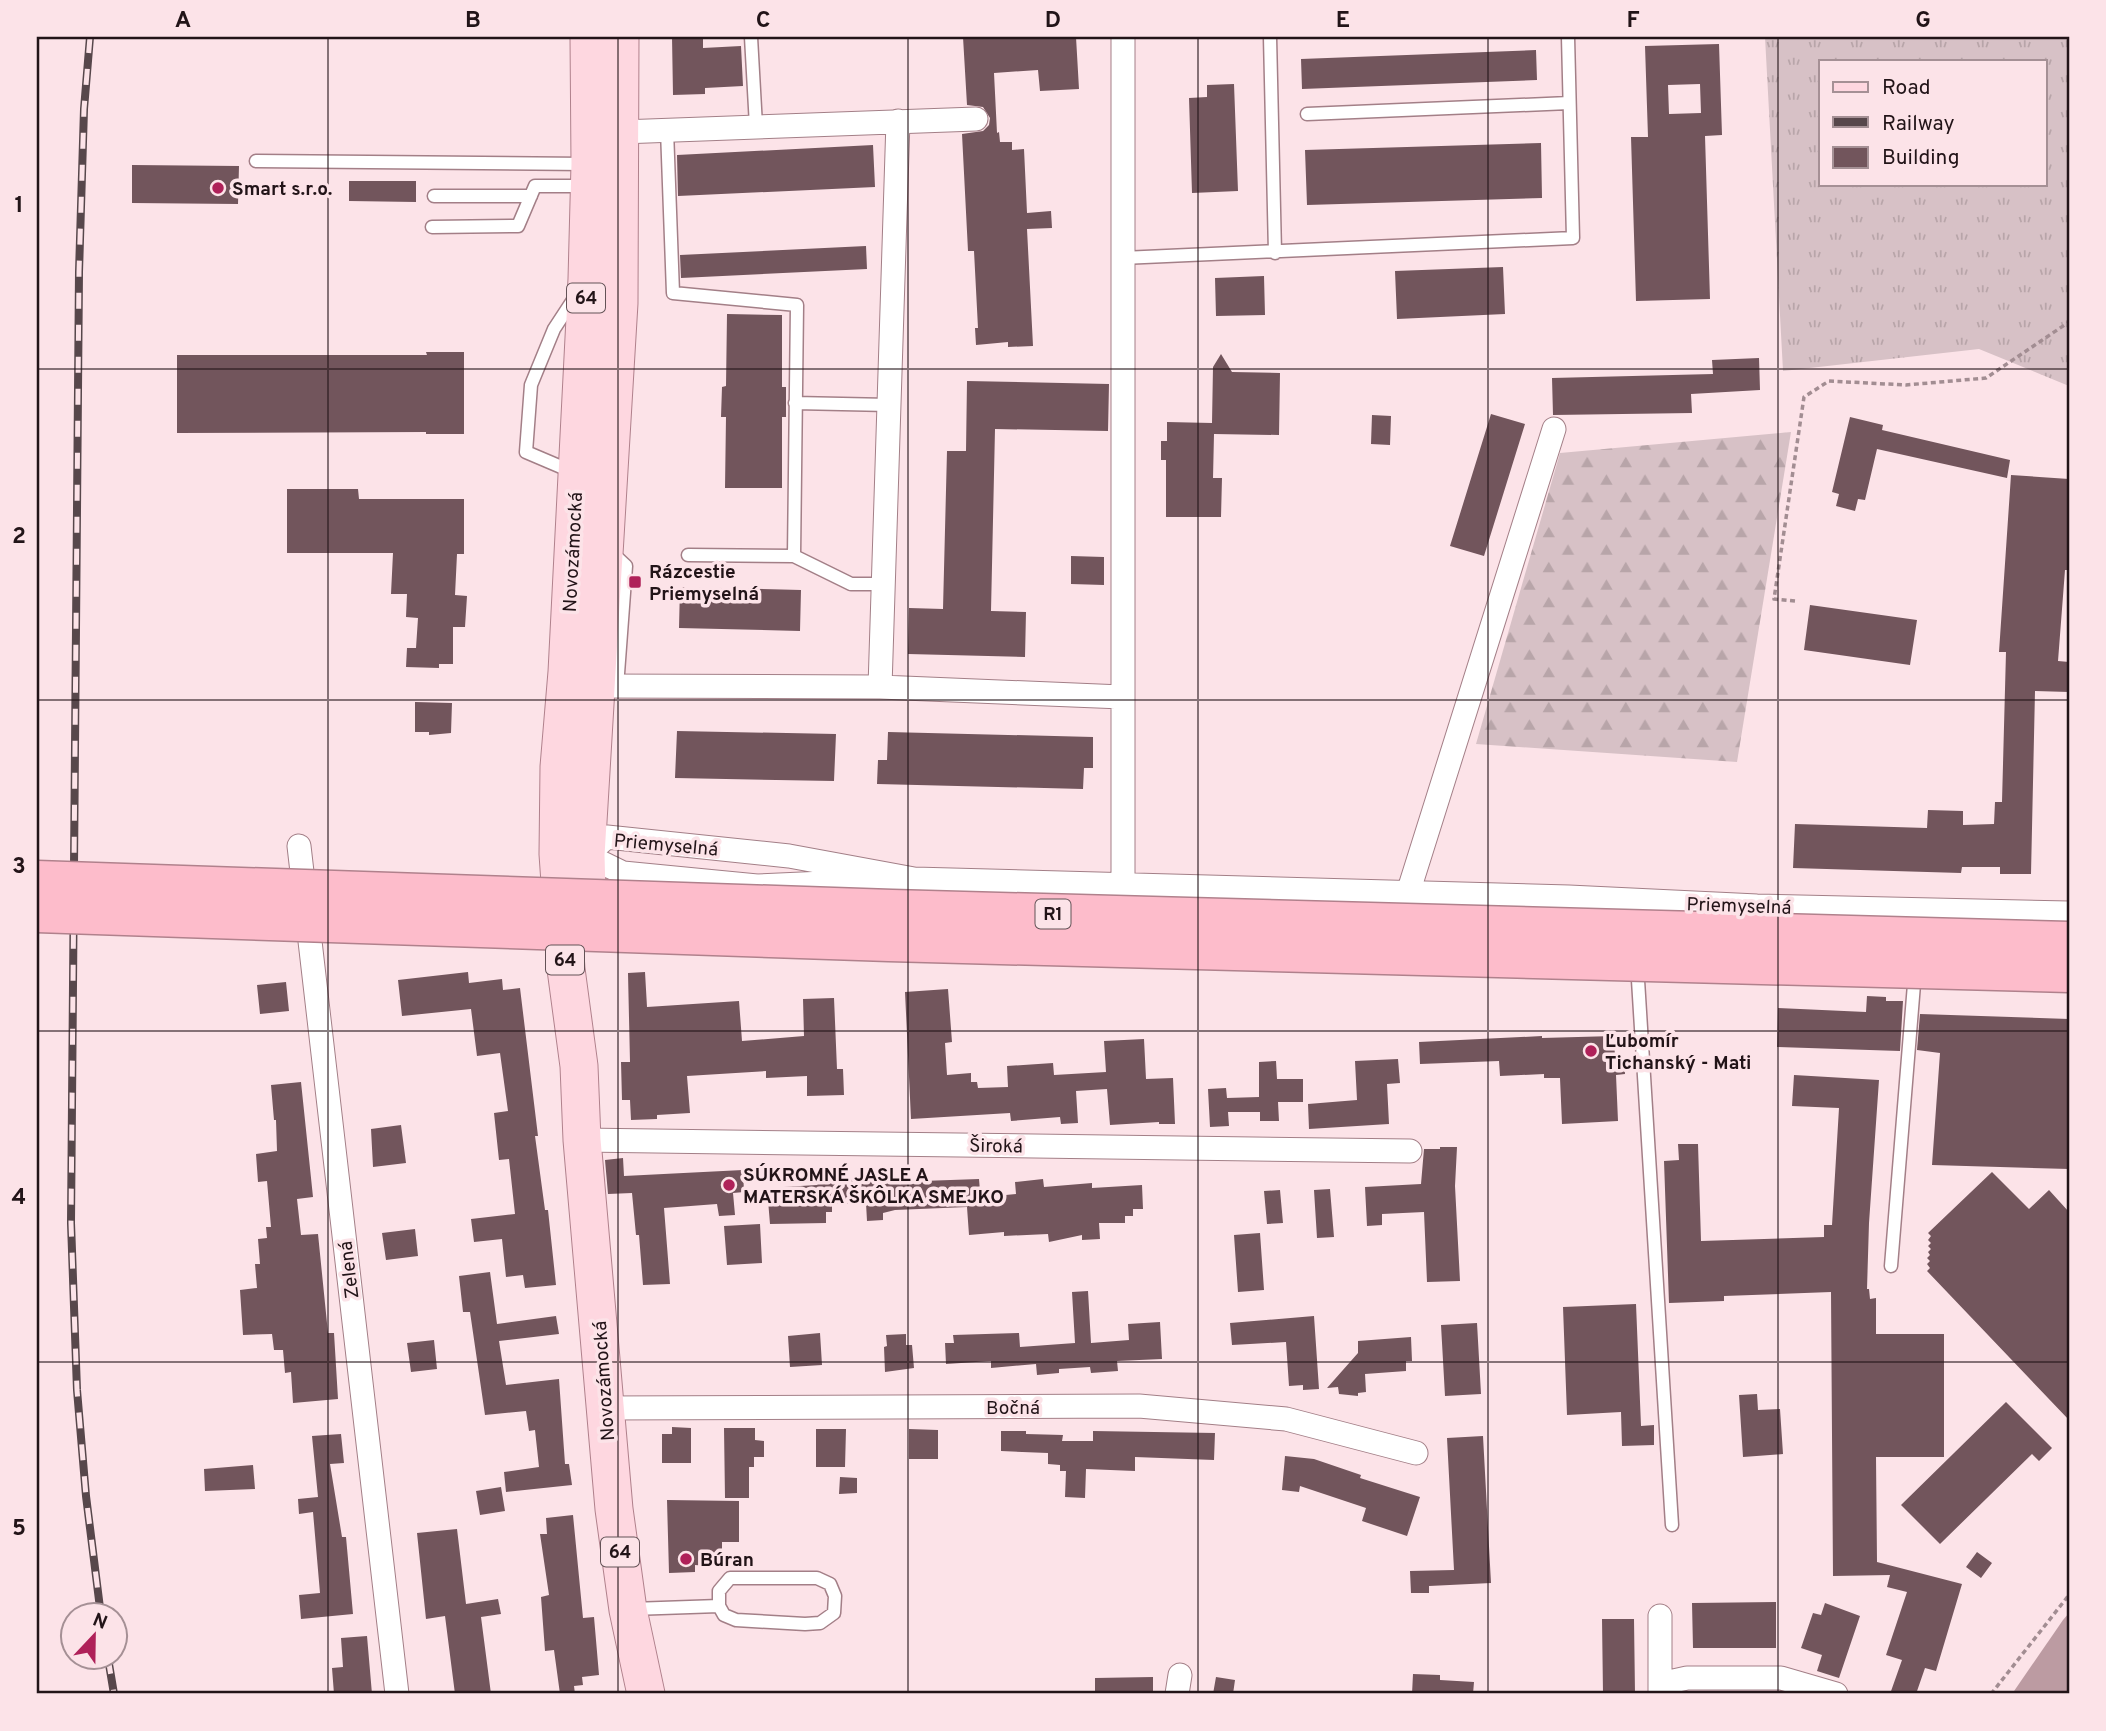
<svg xmlns="http://www.w3.org/2000/svg" width="2106" height="1731" viewBox="0 0 2106 1731" font-family="Overpass,sans-serif">
<style>
.grass{fill:url(#grass-tufts);fill-rule:evenodd}
.forest{fill:url(#forest-firs)}
.water{fill:#bc9ba2}
.building{fill:#72555c;fill-rule:evenodd}
.lines{fill:none;stroke-linecap:round;stroke-linejoin:round}
.lane-casing{stroke:#a37f87;stroke-width:15}
.street-casing{stroke:#a37f87;stroke-width:25}
.primary-casing{stroke:#b0818c;stroke-width:39}
.path{stroke:#a28d92;stroke-width:3.5;stroke-dasharray:5 3.5;stroke-linecap:butt}
.lane{stroke:#fff;stroke-width:12}
.street{stroke:#fff;stroke-width:23}
.primary{stroke:#fed7e0;stroke-width:37}
.rail-casing{stroke:#57474b;stroke-width:8}
.rail{stroke:#fce3e8;stroke-width:5;stroke-dasharray:16;stroke-linecap:butt}
.highway-bridge-casing{stroke:#b0818c;stroke-width:41;stroke-linecap:butt}
.highway-bridge{stroke:#fdbccb;stroke-width:38}
.grid{fill:none;stroke:#221418;stroke-width:2;stroke-opacity:0.55}
.poi-dot{fill:#af2159;stroke:#fce3e8;stroke-width:2.5}
.labels{text-anchor:middle;stroke-width:7;stroke-linejoin:round;paint-order:stroke}
.shield{fill:#fce3e8;stroke:#635256;stroke-width:2}
.shield-label{font-size:18px;font-weight:bold;fill:#221418}
.poi-label{font-size:19px;font-weight:bold;fill:#221418;stroke:#fce3e8;text-anchor:start}
.street-label{font-size:19px;fill:#221418;stroke:#fce3e8}
.neatline{fill:none;stroke:#221418;stroke-width:2.5}
.grid-label{font-size:23px;text-anchor:middle;font-weight:bold;fill:#221418}
</style>
<defs>
<pattern id="grass-tufts" width="24" height="20" patternUnits="userSpaceOnUse" patternTransform="scale(1.75)"><rect width="24" height="20" fill="#d7c1c6"/><path d="M3 7l-1-3M5 7V3M7 7l1-3M15 17l-1-3M17 17v-4M19 17l1-3" fill="none" stroke="#b8a5a9"/></pattern>
<pattern id="forest-firs" width="22" height="20" patternUnits="userSpaceOnUse" patternTransform="scale(1.75)"><rect width="22" height="20" fill="#d7c1c6"/><path d="M5 1l3.5 6h-7zM16 11l3.5 6h-7z" fill="#b8a5a9"/></pattern>
</defs>
<rect width="100%" height="100%" fill="#fce3e8"/>
<!-- grass -->
<path class="grass" d="M1765 37H2069V386L1979 349 1783 371ZM1821 61H2045V184H1821Z"/>
<!-- forest -->
<path class="forest" d="M1791 432 1737 762 1476 744 1560 453Z"/>
<!-- water -->
<path class="water" d="M2069 1613V1694H2012L2063 1620Z"/>
<!-- building -->
<path class="building" d="M672 37H703V48L741 46 743 86 705 88V94L673 95Z
M963 37H1076L1079 89 1040 91 1038 70 994 73 997 133 999 132 1000 142H1012V150L1024 149 1027 213 1051 211 1052 228 1027 229 1033 346 1008 347V342L976 345 975 328H978L974 251H968L962 134 983 131 989 125 990 118 983 107 967 105Z
M1719 44 1722 135 1705 136 1710 299 1636 301 1631 137H1648L1645 46ZM1700 84 1701 113 1669 114 1668 85Z
M1536 50 1537 80 1302 89 1301 59Z
M1234 84 1238 191 1192 193 1189 98 1207 97V85Z
M1541 143 1542 198 1307 205 1305 150Z
M873 145 875 187 678 196 677 155Z
M132 165 239 166 238 204 132 203Z
M349 181H416V202L349 201Z
M866 246 867 269 681 278 680 255Z
M1503 267 1505 314 1397 319 1395 271Z
M1264 276 1265 315 1216 316 1215 278Z
M727 314 782 315V387H786V417H782V488H725L726 417H721L722 387 726 386Z
M426 352H464V434H426V432L177 433V355H427Z
M1221 354 1232 372 1280 373 1279 435 1214 434 1213 478H1222L1221 517H1166V460H1161V441H1167V422L1212 423 1213 367Z
M1759 358 1760 390 1691 394 1692 413 1553 415 1552 378 1713 374 1712 360Z
M967 381 1109 384 1108 431 995 429 991 611 1026 612 1025 657 908 654 909 608 943 609 947 451H966Z
M1491 414 1525 424 1484 556 1450 546Z
M1372 415 1391 416 1390 445 1371 444Z
M1850 417 1883 425 1882 430 2010 460 2007 478 1877 449 1865 500 1858 499 1855 511 1836 506 1839 494 1832 492Z
M2011 475 2069 479V570H2065L2058 661 2069 662V692L2035 691 2031 874H2000V867H1962L1961 873 1793 868 1795 824 1927 828 1928 810 1963 811V825L1994 824 1995 802H2002L2006 652H1999Z
M287 489H358L359 499H464V554H457L455 595 467 596 465 627H453V664H439V668L406 667 407 648H416L418 618 406 617 407 594H391L393 553H287Z
M1071 556 1104 557V585L1071 584Z
M680 587 801 590 800 631 679 628Z
M1810 605 1917 620 1910 665 1804 650Z
M415 702 452 703 451 733 429 735V732H415Z
M677 731 836 734 834 781 675 778Z
M888 732 1093 737V768H1084L1083 789 877 784 878 760H887Z
M468 972 469 983 502 979 503 990 520 988 538 1136H535L545 1210H548L556 1285 525 1288 523 1275 506 1277 502 1239 474 1242 471 1219 515 1214 509 1159 499 1160 494 1113 508 1111 500 1053 477 1056 471 1009 402 1016 398 980Z
M645 972 647 1007 739 1001 742 1041 804 1036 803 999 834 998 837 1069H843L844 1095 807 1096V1076L766 1078V1071L687 1076 690 1113 657 1115V1119L631 1120 630 1100H622L621 1062H630L628 973Z
M286 982 289 1011 260 1014 257 985Z
M948 989 952 1042 945 1043 947 1075 971 1073V1082H977L978 1088 1008 1087 1007 1066 1053 1063 1054 1075 1106 1072 1104 1041 1144 1039 1146 1079 1173 1078 1175 1124H1159V1122L1110 1125 1107 1089 1076 1091 1078 1123 1061 1124 1060 1117 1011 1121 1010 1113 911 1119 905 992Z
M1867 996 1886 997V1001H1903L1900 1051 1777 1047 1778 1008 1866 1012Z
M1920 1014 2069 1019V1169L1932 1165 1940 1053 1917 1050Z
M1542 1036V1038L1614 1036 1615 1058H1624L1625 1074 1616 1075 1618 1121 1562 1124 1560 1078H1544V1074L1500 1076 1499 1061 1420 1064 1419 1042Z
M1398 1059 1400 1083 1387 1084 1389 1124 1309 1129 1308 1104 1357 1100 1355 1061Z
M1276 1061 1277 1079H1303V1102H1278L1279 1121H1260V1112H1228L1229 1126 1210 1127 1208 1089 1226 1088 1227 1098 1259 1097V1062Z
M1794 1075 1879 1080 1869 1223 1867 1289H1869L1870 1299 1876 1298V1334H1944V1457H1876L1877 1562 1962 1584 1936 1671 1925 1668 1916 1694H1890L1902 1660 1886 1655 1907 1592 1887 1587 1890 1575 1833 1576 1831 1292 1724 1296V1301L1669 1303 1664 1161 1679 1160 1678 1144H1698L1701 1241 1824 1237V1225H1832L1839 1108 1792 1106Z
M301 1082 313 1197 297 1199 301 1235 318 1234 328 1333H334L338 1399 293 1403 291 1372 285 1373 283 1350H274L272 1334 243 1335 240 1290 257 1288 255 1264H260L258 1239 267 1238 266 1227H271L267 1181 258 1182 256 1154 277 1151 276 1120H274L271 1085Z
M401 1125 406 1163 373 1167 371 1129Z
M1440 1147H1457L1455 1186 1460 1281 1427 1282 1424 1212 1382 1214V1225L1367 1226 1365 1187 1421 1184 1424 1149H1440Z
M623 1158 624 1176 743 1170 744 1192 733 1193 735 1215 719 1216 717 1204 664 1208 670 1284 643 1285 639 1235H636L632 1193 608 1194 605 1160Z
M1992 1172 2029 1209 2049 1190 2069 1212V1420L1927 1271 1930 1268 1927 1264 1930 1261 1927 1258 1930 1255 1928 1252 1931 1249 1928 1246 1931 1243 1928 1240 1931 1236 1928 1233Z
M894 1178V1182L979 1179 980 1191H984L985 1197 1016 1194 1015 1182 1043 1179 1044 1187 1092 1183V1188L1142 1185 1143 1209H1133V1216H1125V1223H1099L1100 1239 1082 1240V1235L1049 1242 1048 1234 1004 1236V1232L969 1235 967 1207 895 1210 883 1213V1220L867 1221 866 1203 832 1204V1212H826V1223L770 1224 767 1188 817 1185V1180Z
M1330 1189 1334 1237 1317 1238 1314 1190Z
M1280 1190 1283 1223 1267 1224 1264 1191Z
M760 1224 762 1263 727 1265 724 1226Z
M415 1229 418 1256 386 1260 382 1233Z
M1260 1233 1264 1290 1238 1292 1234 1235Z
M490 1272 497 1324 556 1316 559 1334 499 1341 506 1385 559 1379 565 1464H569L572 1485 506 1492 504 1472 539 1467 535 1430 529 1431 526 1411 485 1415 470 1312H463L459 1276Z
M1088 1291 1091 1343 1129 1340 1128 1324 1160 1322 1162 1359 1117 1361 1118 1371 1091 1373 1090 1367 1059 1369V1373L1037 1375 1036 1364 991 1368V1361L946 1364 945 1343H954L953 1335 1019 1333 1020 1347 1075 1343 1072 1292Z
M1636 1304 1641 1426 1654 1425V1445L1622 1446 1621 1412 1567 1415 1563 1307Z
M1314 1316 1319 1389 1303 1390V1385L1289 1386 1286 1342 1232 1345 1230 1323Z
M1477 1323 1481 1394 1445 1396 1441 1325Z
M820 1333 822 1365 790 1367 788 1336Z
M906 1334V1345H912L914 1368 885 1372 884 1347 887 1346 886 1335Z
M1411 1337 1412 1361H1406V1371L1365 1374 1366 1392 1358 1393V1396L1339 1394 1338 1387 1327 1388 1358 1353V1341Z
M434 1340 437 1369 411 1372 407 1343Z
M1757 1394 1758 1410 1780 1409 1783 1454 1743 1457 1739 1395Z
M2006 1402 2052 1448 2039 1461 2032 1454 1940 1544 1901 1505Z
M672 1427 691 1428V1463H662V1434H672Z
M724 1428H755V1440L764 1441V1457H754V1467H749V1498H725Z
M816 1429H846L845 1467H816Z
M909 1429 938 1430V1459H909Z
M1001 1431H1026V1434L1063 1435 1062 1441H1093V1431L1215 1433 1214 1460 1135 1457V1471L1086 1469 1085 1498 1065 1497 1066 1471H1060V1465L1048 1464V1453L1001 1451Z
M341 1434 344 1463 330 1464 342 1537H346L353 1614 301 1619 299 1595 320 1593 313 1512 299 1514 298 1499 318 1497 312 1436Z
M1483 1436 1491 1583 1429 1586V1593H1411L1410 1571 1454 1570 1447 1438Z
M1285 1456 1314 1459 1361 1475 1360 1478 1420 1497 1407 1536 1362 1521 1366 1508 1300 1486 1299 1492 1282 1490Z
M253 1465 255 1489 205 1491 204 1469Z
M840 1477 857 1478V1493L839 1494Z
M501 1487 505 1511 480 1515 476 1491Z
M667 1500 739 1501V1542H722V1561H708V1566L695 1565V1572L669 1573Z
M573 1515 583 1618 594 1617 599 1675 582 1677 583 1685 574 1686 575 1694H560L554 1650 545 1651 541 1597 549 1595 540 1534H547L546 1518Z
M457 1529 466 1604 498 1599 501 1614 481 1617 491 1694H455L445 1616 426 1619 417 1533Z
M1977 1552 1992 1563 1981 1578 1966 1567Z
M1776 1602V1648H1693L1692 1603Z
M1825 1603 1860 1616 1839 1678 1817 1671 1822 1655 1801 1648 1813 1613 1821 1615Z
M1602 1619H1634L1635 1694H1603Z
M367 1636 372 1694H334L332 1668 343 1667 341 1638Z
M1413 1674 1440 1675V1680L1474 1682 1473 1694H1412Z
M1153 1677V1692H1149V1694L1095 1693V1678Z
M1216 1677 1235 1680 1233 1694H1213Z"/>
<g class="lines">
<!-- lane casing -->
<g class="lane-casing">
<path id="lane" d="M751 37 756 126
M1270 37 1275 253
M1307 114 1569 103
M667 130 673 293 797 305 794 556
M256 161 586 164
M434 196H531
M432 227 518 226 535 186H586
M1122 258 1573 238 1568 37
M795 403 889 405
M573 472 526 452 531 385 554 329 575 297
M610 551 626 566 617 687
M688 555 794 556 851 584H884
M1637 964 1672 1525
M1891 1266 1915 972
M632 1609 719 1606V1591L730 1578H817L830 1584 835 1596 834 1613 820 1623 805 1624 736 1620 724 1615 719 1606"/>
</g>
<!-- street casing -->
<g class="street-casing">
<path id="street" d="M1123 37V885
M621 132 976 119
M596 686 880 687 1122 697
M880 687 898 121
M299 846 397 1694
M914 879 789 856 607 837 586 855 623 873 757 886 914 879 1569 897 1757 906 2069 913
M1408 893 1554 429
M582 1140 1410 1151
M604 1408 1139 1406 1286 1419 1416 1453
M1660 1616V1694
M1660 1684 1687 1678H1781L1836 1694
M1177 1694 1180 1675"/>
</g>
<!-- primary casing -->
<g class="primary-casing">
<path id="primary" d="M589 37 590 164 587 279 567 672 559 767 558 854 566 969 579 1066 582 1140 614 1509 628 1610 646 1694
M588 929 586 855 619 303 620 37"/>
</g>
<!-- path -->
<path class="path" d="M1795 601 1774 599 1804 397 1829 381 1906 385 1986 378 2069 322
M1991 1694 2069 1595"/>
<!-- lane -->
<use href="#lane" class="lane"/>
<!-- street -->
<use href="#street" class="street"/>
<!-- primary -->
<use href="#primary" class="primary"/>
<!-- rail casing -->
<g class="rail-casing">
<path id="rail" d="M90 37 84 109 79 272 71 1223 77 1390 86 1496 101 1616
M108 1658 114 1694"/>
</g>
<!-- rail -->
<use href="#rail" class="rail"/>
<!-- highway-bridge casing -->
<g class="highway-bridge-casing">
<path id="highway-bridge" d="M37 880 892 909 2069 941
M37 913 889 942 2069 973"/>
</g>
<!-- highway-bridge -->
<use href="#highway-bridge" class="highway-bridge"/>
</g>
<!-- grid -->
<path class="grid" d="M328 37V1694M618 37V1694M908 37V1694M1198 37V1694M1488 37V1694M1778 37V1694M37 369H2069M37 700H2069M37 1031H2069M37 1362H2069"/>
<!-- markers -->
<g class="poi-dot">
<circle cx="218" cy="188" r="7"/>
<rect x="628" y="575" width="14" height="14" rx="3.5"/>
<circle cx="1591" cy="1051" r="7"/>
<circle cx="729" cy="1185" r="7"/>
<circle cx="686" cy="1559" r="7"/>
</g>
<g class="labels">
<!-- shield labels -->
<g class="shield">
<rect x="567" y="283.5" width="38" height="29" rx="5"/>
<rect x="1035.5" y="899.5" width="35" height="29" rx="5"/>
<rect x="546" y="945.5" width="38" height="29" rx="5"/>
<rect x="601" y="1537.5" width="38" height="29" rx="5"/>
</g>
<g class="shield-label">
<text x="586" y="304">64</text>
<text x="1053" y="920">R1</text>
<text x="565" y="966">64</text>
<text x="620" y="1558">64</text>
</g>
<!-- poi labels -->
<g class="poi-label">
<text x="232" y="195">Smart s.r.o.</text>
<text x="649" y="578">Rázcestie<tspan x="649" dy="22">Priemyselná</tspan></text>
<text x="1605" y="1047">Ľubomír<tspan x="1605" dy="22">Tichanský - Mati</tspan></text>
<text x="743" y="1181">SÚKROMNÉ JASLE A<tspan x="743" dy="22">MATERSKÁ ŠKÔLKA SMEJKO</tspan></text>
<text x="700" y="1566">Búran</text>
</g>
<!-- street labels -->
<g class="street-label">
<text transform="translate(572 552) rotate(-87)" y="7">Novozámocká</text>
<text transform="translate(666 844) rotate(5)" y="7">Priemyselná</text>
<text transform="translate(1739 905) rotate(2)" y="7">Priemyselná</text>
<text transform="translate(996 1145) rotate(1)" y="7">Široká</text>
<text transform="translate(348 1270) rotate(-97)" y="7">Zelená</text>
<text transform="translate(603 1381) rotate(-94)" y="7">Novozámocká</text>
<text x="1013" y="1414">Bočná</text>
</g>
</g>
<!-- border -->
<rect width="2106" height="1731" fill="none" stroke="#fce3e8" stroke-width="77"/>
<!-- legend -->
<rect x="1819" y="60" width="228" height="126" fill="#fce3e8" stroke="#a59095" stroke-width="2"/>
<rect x="1833" y="82" width="35" height="10" fill="#fed7e0" stroke="#a59095" stroke-width="2"/>
<text x="1882" y="94" font-size="21" fill="#221418">Road</text>
<rect x="1833" y="117" width="35" height="10" fill="#57474b" stroke="#a59095" stroke-width="2"/>
<text x="1882" y="130" font-size="21" fill="#221418">Railway</text>
<rect x="1833" y="147" width="35" height="21" fill="#72555c" stroke="#a59095" stroke-width="2"/>
<text x="1882" y="164" font-size="21" fill="#221418">Building</text>
<!-- north arrow -->
<g transform="translate(94 1636) rotate(22)"><circle r="33" fill="#fce3e8" stroke="#a59095" stroke-width="2"/>
<path d="M0-5L12 26L0 18L-12 26Z" fill="#af2159"/>
<text y="-10" font-size="19" font-weight="bold" text-anchor="middle" fill="#221418">N</text>
</g>
<rect x="38" y="38" width="2030" height="1654" class="neatline"/>
<g class="grid-label">
<text x="183" y="27">A</text>
<text x="473" y="27">B</text>
<text x="763" y="27">C</text>
<text x="1053" y="27">D</text>
<text x="1343" y="27">E</text>
<text x="1633" y="27">F</text>
<text x="1923" y="27">G</text>
<text x="19" y="212">1</text>
<text x="19" y="543">2</text>
<text x="19" y="873">3</text>
<text x="19" y="1204">4</text>
<text x="19" y="1535">5</text>
</g>
</svg>
